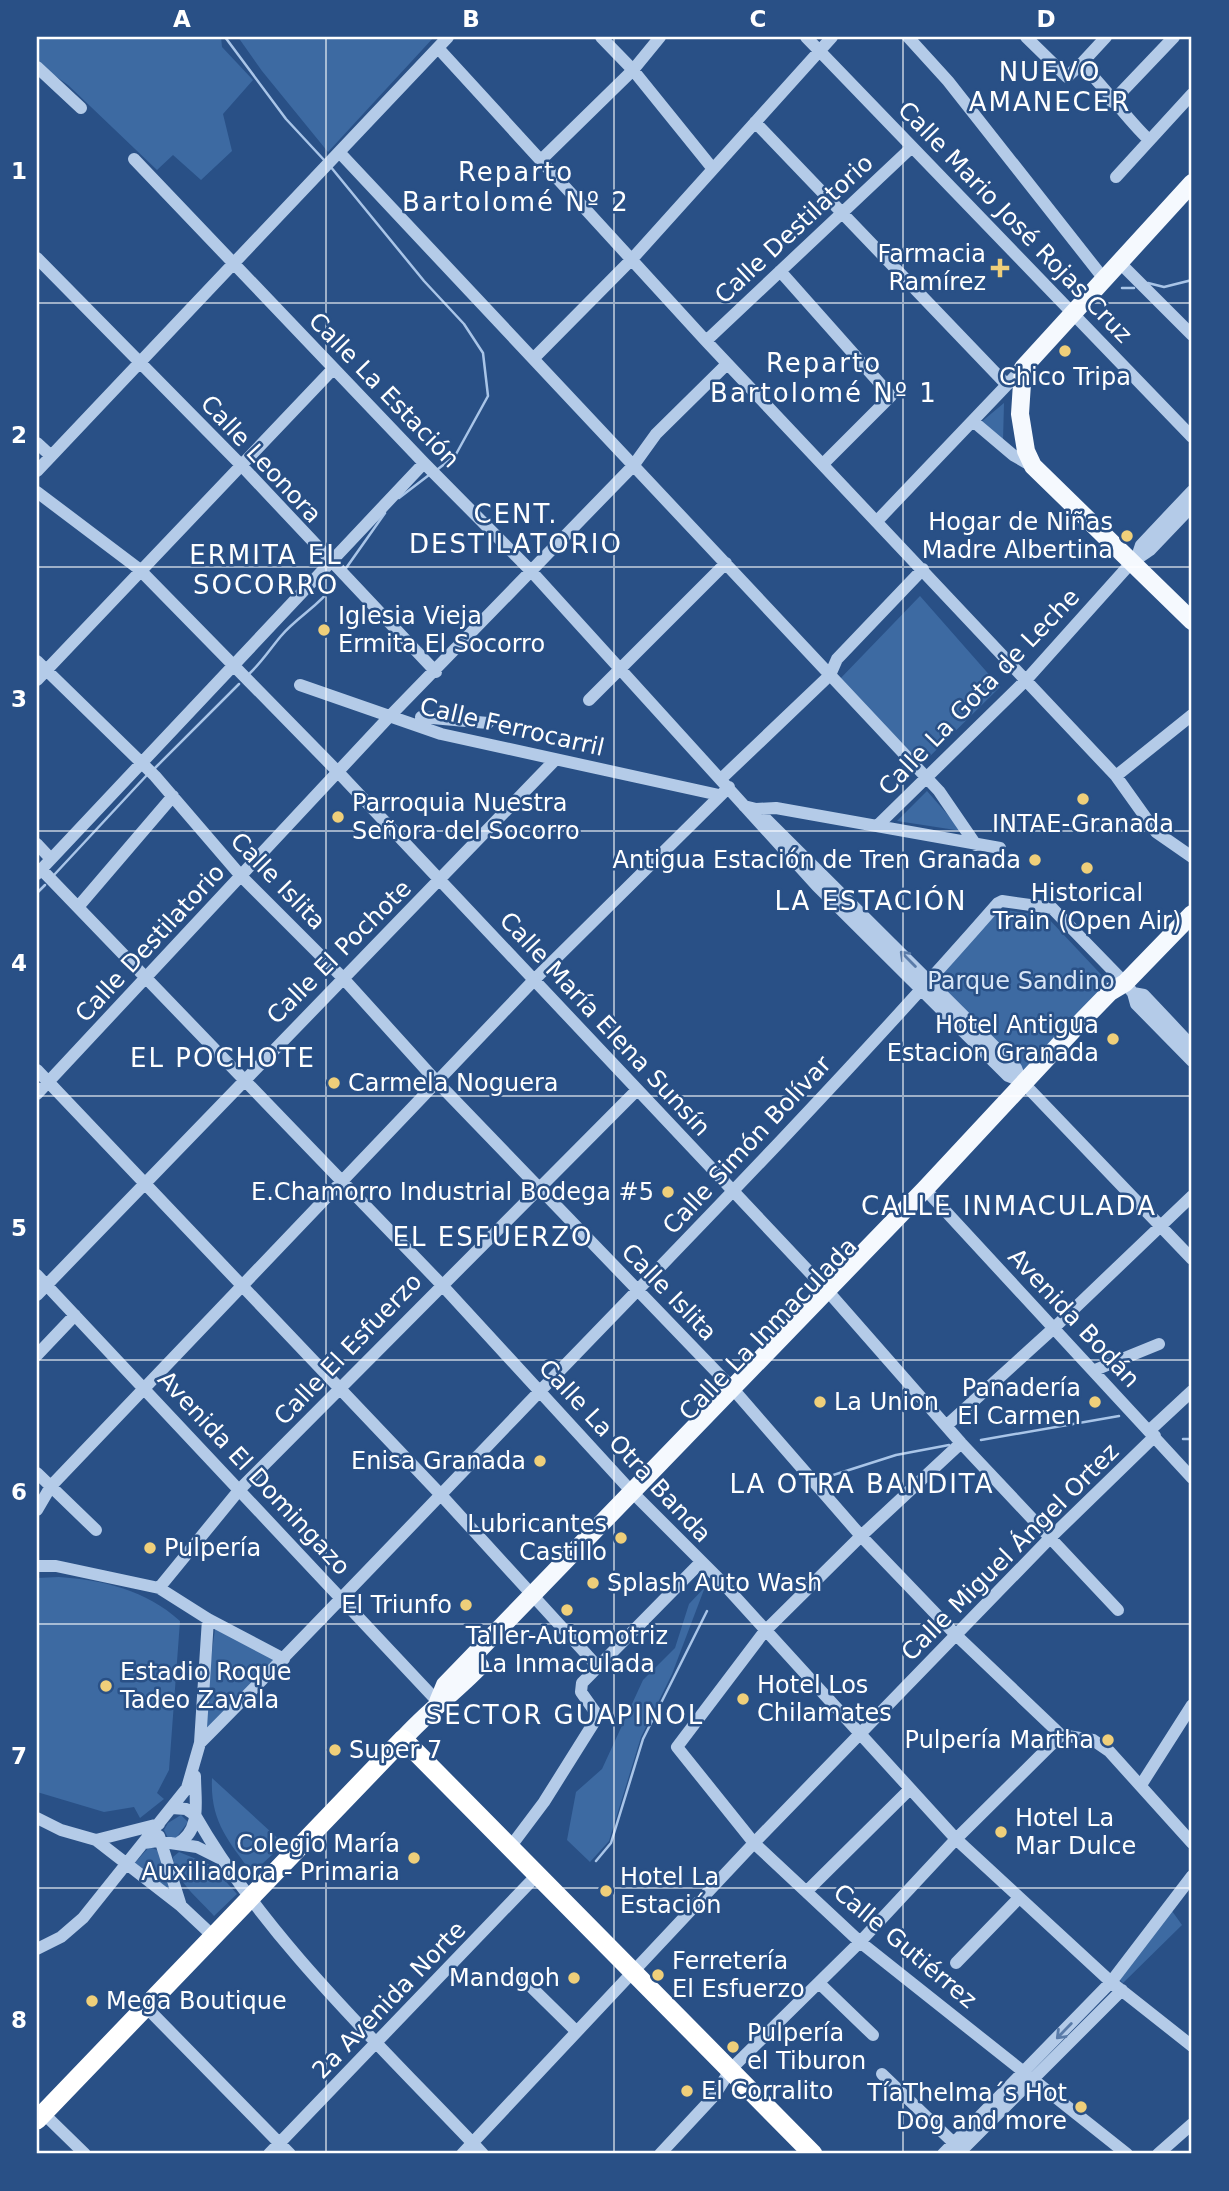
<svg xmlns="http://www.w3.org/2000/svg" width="1229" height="2191" viewBox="0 0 1229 2191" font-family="'DejaVu Sans',sans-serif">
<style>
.green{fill:#3d6aa2}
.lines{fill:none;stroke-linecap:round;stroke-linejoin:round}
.stream{stroke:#a9c5e8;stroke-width:2.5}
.minor{stroke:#b4cbe8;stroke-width:12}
.major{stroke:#f5f9fe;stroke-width:18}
.highway{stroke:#fff;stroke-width:19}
.oneway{stroke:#5a7ba8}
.grid{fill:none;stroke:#fff;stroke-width:2;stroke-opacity:0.55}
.poi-dot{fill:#efcf7a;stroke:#295086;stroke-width:2.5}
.labels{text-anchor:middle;stroke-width:5;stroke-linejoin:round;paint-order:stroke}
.street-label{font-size:24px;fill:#fff;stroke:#295086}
.poi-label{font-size:24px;fill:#fff;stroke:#295086;text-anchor:start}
.park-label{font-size:24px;fill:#d7e5f6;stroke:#295086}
.neighbourhood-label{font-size:26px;letter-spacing:2px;fill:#fff;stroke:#295086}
.neatline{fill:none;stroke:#fff;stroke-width:2.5}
.grid-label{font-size:23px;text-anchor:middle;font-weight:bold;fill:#fff}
</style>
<rect width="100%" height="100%" fill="#295086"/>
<!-- green -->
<path class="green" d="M37 37H221L222 47 253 80 223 114 232 151 201 180 173 155 157 170 68 85 37 63Z
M238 37H434L328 152 262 71Z
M1004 403 1003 441 980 423Z
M920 596 1000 687 920 766 837 682Z
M927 791 962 831 897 821Z
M999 909 1046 916 1110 984 1025 1075 933 984Z
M59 1577C103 1580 146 1590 180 1621L169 1770 157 1793 164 1799 140 1818 134 1807 104 1812 37 1792V1578Z
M705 1587 672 1674 641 1737 609 1841 590 1862 567 1840 576 1792 602 1769 643 1680 675 1648 689 1604Z
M215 1629 282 1659 200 1743Z
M212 1778 284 1844 252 1873C228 1840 210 1821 212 1778Z
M181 1815 188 1822 176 1838H168L164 1830 168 1823Z
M149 1847 160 1851 172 1892 134 1864Z
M179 1852 211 1865 237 1894 214 1916C201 1901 173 1879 173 1857Z
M1172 1911 1182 1925 1123 1983 1118 1978Z"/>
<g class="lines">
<!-- stream -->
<path class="stream" d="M225 37 286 119 325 161
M330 166 424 281 464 324 483 353 488 396 455 456 438 469
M1148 283 1164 287 1192 280
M1122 288H1134
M399 498 429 475
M344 571 385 513
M249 674C262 662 270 649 281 636 297 617 319 606 334 585
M155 768 239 684
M54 875 147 775
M37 893 45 885
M1183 1439H1192
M981 1440 1119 1416
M827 1477 896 1455 949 1445
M596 1861 611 1843 643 1739 707 1611"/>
<!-- minor -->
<path class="minor" d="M601 37 633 70 713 169
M806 37 1192 437
M908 37 948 81 1104 279
M1026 37 1067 77 1081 64C1107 89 1123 115 1149 140
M438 48 706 341 1116 776 1156 832 1192 857
M1081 64 1106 37
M37 67 81 108
M1112 102 1174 37
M755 122 1007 385
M340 153 939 791 976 845
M134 159 424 463 532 572 817 886 1008 1076 1021 1081 1031 1091 1192 1259
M542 159 633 70 660 37
M1116 177 1192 94
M37 258 241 465 436 672
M1119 262 1192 335
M780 271 891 396 823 464
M706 341 912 147
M534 358 633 258 832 37
M974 422 1013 455 1032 466
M37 443 51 456
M37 471 448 37
M37 492 139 569 339 773 832 1296 961 1443 1118 1610
M878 520 1023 368
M1137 557 1141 545 1192 491
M37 661 155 776 241 876 342 977 438 1083 733 1389 861 1536 957 1636 1061 1735 1093 1740 1109 1751 1192 1843
M37 680 333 369
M300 685 441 734 719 795
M589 700 726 563
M421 717 488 723
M1116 776 1192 715
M722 778 830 675 837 659 923 569
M744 806 756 809 1016 1068 1021 1081
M753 813 756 809 776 808 1000 848
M878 825 1027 679 1131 563 1150 550 1192 506
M37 844 51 859
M41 869 441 1284 632 1492 720 1580 956 1839 1111 1982 1192 2046
M37 874 424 463
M78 907 173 796
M1133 993 1144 995 1192 1046
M37 1070 441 1495 599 1668
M37 1094 388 718 633 466 656 434 727 364
M925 1189 1192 1478
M37 1275 438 1702
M37 1295 555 760
M37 1355 75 1315
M1095 1370 1159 1344
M946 1426 1055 1327 1192 1196
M1150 1430 1192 1391
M961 1443 861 1536 764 1632 677 1747 754 1843 860 1942 1127 2154
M37 1473 96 1530
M37 1510 51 1486 534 980 729 787
M37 1566H56L159 1588 208 1619 284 1659
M159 1588 240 1489 637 1090
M200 1743C315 1627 427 1509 540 1391 695 1231 851 1071 998 903L1002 901 1052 908 1125 983 1133 993 1136 1004 1192 1061
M1141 1785 1192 1705
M172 1808 186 1809 195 1815C267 1941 384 2049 483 2154
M37 1818 61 1830 96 1840 181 1906 213 1936
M159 1836 181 1906
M96 1840 159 1824
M144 1843 157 1841 177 1844C202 1830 195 1802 195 1776
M177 1844 197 1847 219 1858
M511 1846 544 1802 598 1716 581 1692 582 1683 701 1562
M807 1891 910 1789
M37 1949 61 1937 83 1918 187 1788 200 1743 208 1619
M956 1963 1019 1898
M521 1977 576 2031
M819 1983 873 2035
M146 2007 290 2154
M882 2074 960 2149
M43 2113 85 2154
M269 2154 539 1873
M462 2154 754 1843 1050 1538 1155 1436
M660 2154 714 2096 731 2069 860 1942 956 1839 1061 1735
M943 2154 1111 1982 1192 1876
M958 2154 1122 1990
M1158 2154 1192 2124"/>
<!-- major -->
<path class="major" d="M1192 183 1023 368 1020 414 1026 451 1033 466 1192 621
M438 1702 445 1685 925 1189 1073 1030 1110 992 1125 983 1192 914
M403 1739C427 1712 455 1692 480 1666"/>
<!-- highway -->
<path class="highway" d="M37 2120 403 1739 813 2154"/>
</g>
<!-- one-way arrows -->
<defs><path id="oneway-shaft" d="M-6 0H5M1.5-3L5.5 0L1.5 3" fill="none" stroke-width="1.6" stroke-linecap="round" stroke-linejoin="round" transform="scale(1.75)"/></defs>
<g class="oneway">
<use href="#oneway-shaft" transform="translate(908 959) rotate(-135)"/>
<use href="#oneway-shaft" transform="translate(1064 2031) rotate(134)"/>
</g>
<!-- grid -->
<path class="grid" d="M326 37V2154M614 37V2154M903 37V2154M37 303H1192M37 567H1192M37 831H1192M37 1096H1192M37 1360H1192M37 1624H1192M37 1888H1192"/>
<!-- markers -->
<g class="poi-dot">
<path d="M996.5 257.5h7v7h7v7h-7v7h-7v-7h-7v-7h7z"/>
<circle cx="1065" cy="351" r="7"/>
<circle cx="1127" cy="536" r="7"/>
<circle cx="324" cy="630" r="7"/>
<circle cx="1083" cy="799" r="7"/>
<circle cx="338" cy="817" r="7"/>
<circle cx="1035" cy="860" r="7"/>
<circle cx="1087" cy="868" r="7"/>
<circle cx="1113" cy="1039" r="7"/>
<circle cx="334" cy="1083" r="7"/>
<circle cx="668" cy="1192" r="7"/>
<circle cx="820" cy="1402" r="7"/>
<circle cx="1095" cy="1402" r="7"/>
<circle cx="540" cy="1461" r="7"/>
<circle cx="621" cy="1538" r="7"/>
<circle cx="150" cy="1548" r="7"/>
<circle cx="593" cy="1583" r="7"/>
<circle cx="466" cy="1605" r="7"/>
<circle cx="567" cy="1610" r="7"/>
<circle cx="106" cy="1686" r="7"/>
<circle cx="743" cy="1699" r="7"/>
<circle cx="1108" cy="1740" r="7"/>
<circle cx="335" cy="1750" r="7"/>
<circle cx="1001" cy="1832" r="7"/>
<circle cx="414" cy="1858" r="7"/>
<circle cx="606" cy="1891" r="7"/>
<circle cx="658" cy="1975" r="7"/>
<circle cx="574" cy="1978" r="7"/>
<circle cx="92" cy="2001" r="7"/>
<circle cx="733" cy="2047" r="7"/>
<circle cx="687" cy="2091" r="7"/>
<circle cx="1081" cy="2107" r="7"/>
</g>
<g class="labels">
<!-- street labels -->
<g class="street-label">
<text transform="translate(1015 222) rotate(46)" y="8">Calle Mario José Rojas Cruz</text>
<text transform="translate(794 229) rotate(-43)" y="8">Calle Destilatorio</text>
<text transform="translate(384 390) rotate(46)" y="8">Calle La Estación</text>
<text transform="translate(261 459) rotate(47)" y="8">Calle Leonora</text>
<text transform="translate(979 692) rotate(-46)" y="8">Calle La Gota de Leche</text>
<text transform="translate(512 727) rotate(13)" y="8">Calle Ferrocarril</text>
<text transform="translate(278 881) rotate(46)" y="8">Calle Islita</text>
<text transform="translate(150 943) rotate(-47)" y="8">Calle Destilatorio</text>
<text transform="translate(339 952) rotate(-45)" y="8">Calle El Pochote</text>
<text transform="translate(605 1024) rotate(47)" y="8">Calle María Elena Sunsín</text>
<text transform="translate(747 1145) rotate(-47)" y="8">Calle Simón Bolívar</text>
<text transform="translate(669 1292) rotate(46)" y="8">Calle Islita</text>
<text transform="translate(1074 1318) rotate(47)" y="8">Avenida Bodán</text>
<text transform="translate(768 1329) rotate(-46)" y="8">Calle La Inmaculada</text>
<text transform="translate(348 1349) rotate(-46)" y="8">Calle El Esfuerzo</text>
<text transform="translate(625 1451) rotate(47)" y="8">Calle La Otra Banda</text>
<text transform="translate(254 1473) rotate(47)" y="8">Avenida El Domingazo</text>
<text transform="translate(1010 1552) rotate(-45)" y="8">Calle Miguel Ángel Ortez</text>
<text transform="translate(905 1946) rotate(40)" y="8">Calle Gutiérrez</text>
<text transform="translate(389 2000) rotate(-46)" y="8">2a Avenida Norte</text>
</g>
<!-- poi labels -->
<g class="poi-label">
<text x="986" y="262" text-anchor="end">Farmacia<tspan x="986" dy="28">Ramírez</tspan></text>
<text x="1065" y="385" text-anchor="middle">Chico Tripa</text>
<text x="1113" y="530" text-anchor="end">Hogar de Niñas<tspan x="1113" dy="28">Madre Albertina</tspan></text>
<text x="338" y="624">Iglesia Vieja<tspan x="338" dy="28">Ermita El Socorro</tspan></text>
<text x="352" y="811">Parroquia Nuestra<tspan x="352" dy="28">Señora del Socorro</tspan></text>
<text x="1083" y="832" text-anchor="middle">INTAE-Granada</text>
<text x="1021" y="868" text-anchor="end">Antigua Estación de Tren Granada</text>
<text x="1087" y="901" text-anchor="middle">Historical<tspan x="1087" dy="28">Train (Open Air)</tspan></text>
<text x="1099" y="1033" text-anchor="end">Hotel Antigua<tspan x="1099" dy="28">Estacion Granada</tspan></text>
<text x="348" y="1091">Carmela Noguera</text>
<text x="654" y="1200" text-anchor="end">E.Chamorro Industrial Bodega #5</text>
<text x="1081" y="1396" text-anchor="end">Panadería<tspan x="1081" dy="28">El Carmen</tspan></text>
<text x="834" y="1410">La Union</text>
<text x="526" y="1469" text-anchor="end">Enisa Granada</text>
<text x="607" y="1532" text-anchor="end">Lubricantes<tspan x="607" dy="28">Castillo</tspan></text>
<text x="164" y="1556">Pulpería</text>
<text x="607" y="1591">Splash Auto Wash</text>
<text x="452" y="1613" text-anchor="end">El Triunfo</text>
<text x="567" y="1644" text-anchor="middle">Taller-Automotriz<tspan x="567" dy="28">La Inmaculada</tspan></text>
<text x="120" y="1680">Estadio Roque<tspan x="120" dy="28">Tadeo Zavala</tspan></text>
<text x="757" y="1693">Hotel Los<tspan x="757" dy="28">Chilamates</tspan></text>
<text x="1094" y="1748" text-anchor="end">Pulpería Martha</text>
<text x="349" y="1758">Super 7</text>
<text x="1015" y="1826">Hotel La<tspan x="1015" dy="28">Mar Dulce</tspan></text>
<text x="400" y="1852" text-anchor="end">Colegio María<tspan x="400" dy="28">Auxiliadora - Primaria</tspan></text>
<text x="620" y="1885">Hotel La<tspan x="620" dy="28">Estación</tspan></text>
<text x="672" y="1969">Ferretería<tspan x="672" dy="28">El Esfuerzo</tspan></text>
<text x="560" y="1986" text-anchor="end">Mandgoh</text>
<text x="106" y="2009">Mega Boutique</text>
<text x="747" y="2041">Pulpería<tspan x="747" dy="28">el Tiburon</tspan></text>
<text x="701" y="2099">El Corralito</text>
<text x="1067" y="2101" text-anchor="end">TíaThelma´s Hot<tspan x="1067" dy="28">Dog and more</tspan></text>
</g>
<!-- park labels -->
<g class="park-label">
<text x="1021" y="989">Parque Sandino</text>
</g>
<!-- neighbourhood labels -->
<g class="neighbourhood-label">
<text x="1050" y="81">NUEVO<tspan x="1050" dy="30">AMANECER</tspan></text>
<text x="516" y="181">Reparto<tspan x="516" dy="30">Bartolomé Nº 2</tspan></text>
<text x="824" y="372">Reparto<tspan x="824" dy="30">Bartolomé Nº 1</tspan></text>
<text x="516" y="523">CENT.<tspan x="516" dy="30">DESTILATORIO</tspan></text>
<text x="266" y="564">ERMITA EL<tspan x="266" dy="30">SOCORRO</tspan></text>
<text x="871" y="910">LA ESTACIÓN</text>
<text x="223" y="1067">EL POCHOTE</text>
<text x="1009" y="1215">CALLE INMACULADA</text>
<text x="493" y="1246">EL ESFUERZO</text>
<text x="862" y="1493">LA OTRA BANDITA</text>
<text x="565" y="1724">SECTOR GUAPINOL</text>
</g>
</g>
<!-- border -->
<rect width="1229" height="2191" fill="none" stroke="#295086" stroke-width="77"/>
<rect x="38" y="38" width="1152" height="2114" class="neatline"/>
<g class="grid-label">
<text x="182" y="27">A</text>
<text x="471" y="27">B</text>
<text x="758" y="27">C</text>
<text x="1046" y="27">D</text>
<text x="19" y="179">1</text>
<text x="19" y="443">2</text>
<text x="19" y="707">3</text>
<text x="19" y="971">4</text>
<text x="19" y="1236">5</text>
<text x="19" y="1500">6</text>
<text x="19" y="1764">7</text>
<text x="19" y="2028">8</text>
</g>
</svg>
